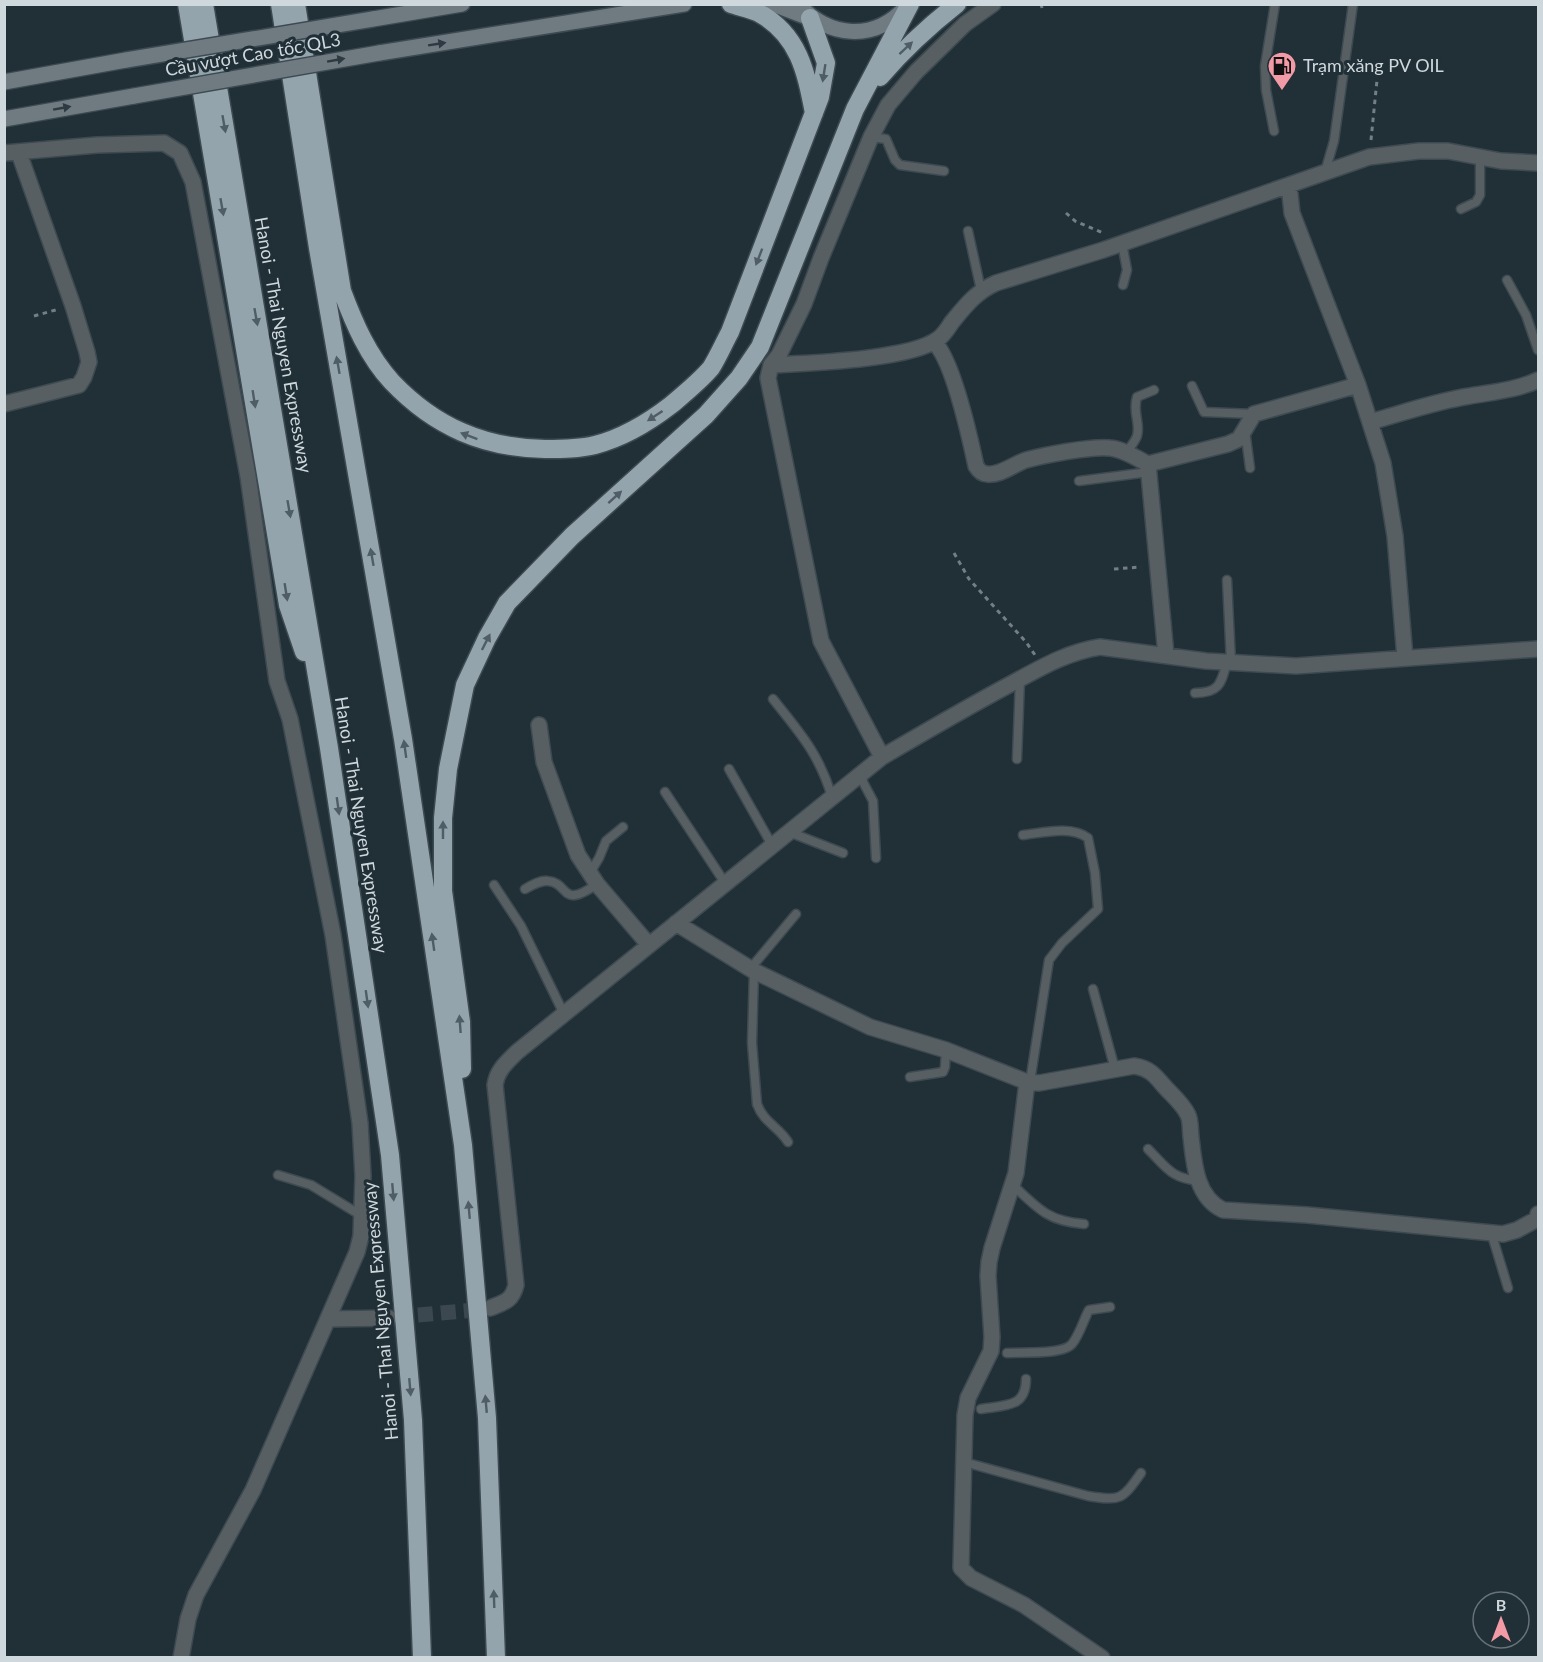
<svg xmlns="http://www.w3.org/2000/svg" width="1543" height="1662" viewBox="0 0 1543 1662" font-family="Lato,sans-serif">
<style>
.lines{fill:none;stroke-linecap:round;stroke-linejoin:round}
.minor-tunnel{stroke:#3b484f;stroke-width:15;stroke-dasharray:15 8;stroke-linecap:butt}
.service-casing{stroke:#3d4a51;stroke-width:11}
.minor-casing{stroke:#3d4a51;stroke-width:18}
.secondary-casing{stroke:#3d4a51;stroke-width:18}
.motorway-casing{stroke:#3d4a51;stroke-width:21}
.path{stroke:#737f85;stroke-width:3;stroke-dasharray:4.5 4.5;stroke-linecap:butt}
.service{stroke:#585f63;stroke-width:8}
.minor{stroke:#585f63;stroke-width:15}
.secondary{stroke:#707b81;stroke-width:15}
.motorway{stroke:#94a4ad;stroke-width:18}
.secondary-bridge-casing{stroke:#3d4a51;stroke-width:18;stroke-linecap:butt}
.secondary-bridge{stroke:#707b81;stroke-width:15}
.oneway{fill:#2d3a41}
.oneway2{fill:#4f5e66}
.labels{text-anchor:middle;stroke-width:6;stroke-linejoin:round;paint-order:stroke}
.street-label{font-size:18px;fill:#cfd8dd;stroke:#212f36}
.poi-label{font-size:18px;fill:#cfd8dd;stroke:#212f36;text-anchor:start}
</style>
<rect width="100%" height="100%" fill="#212f36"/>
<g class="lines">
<!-- minor-tunnel -->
<path class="minor-tunnel" d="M395 1317 488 1309"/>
<!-- service casing -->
<g class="service-casing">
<path id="service" d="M1274 131 1266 90 1265 66 1275 4
M871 137 886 139 895 160 900 165 944 171
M1325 172 1334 141 1353 4
M1461 209 1476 202 1480 195V156
M968 231 981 290
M1122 243 1127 270 1123 285
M1507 280 1526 315 1538 350
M1192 386 1204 412 1254 414
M1245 430 1250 468
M1126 453C1130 447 1135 442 1137 436 1141 423 1132 413 1137 397L1154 390
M1079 481 1149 472
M1227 580 1231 662
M1195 693C1220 693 1221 683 1227 662
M773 699C801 734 819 754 832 797
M1017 759 1020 679
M729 769 772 845
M862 773 863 782 873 801 876 858
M665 792 725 883
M789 832 843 853
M1023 835C1042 833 1071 825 1088 838L1095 873 1098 909 1062 943 1049 960 1030 1082
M590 873 599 858 606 841 623 827
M494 885 521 926 564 1014
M525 889C532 885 540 880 548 881 570 883 560 910 597 884
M750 969 796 914
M754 971 752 1043 757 1104C764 1123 778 1126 788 1142
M1093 989 1115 1069
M910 1077 943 1072 945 1067 946 1050
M1148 1149C1167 1168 1171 1178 1199 1181
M278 1175 311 1185 362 1216
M1014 1186C1039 1210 1049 1221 1084 1224
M1491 1232 1508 1288
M1007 1353C1021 1352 1063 1355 1072 1344 1080 1334 1083 1321 1089 1310L1110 1307
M981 1409C1005 1405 1026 1408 1026 1379
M964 1462 1088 1496C1121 1501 1122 1500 1141 1473"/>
</g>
<!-- minor casing -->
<g class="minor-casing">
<path id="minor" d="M993 4 965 24 916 72 888 105 871 137 821 258 804 304 779 355 771 365 768 378 821 641 882 757C923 733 964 709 1007 686 1037 670 1066 652 1100 647L1206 661 1296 666 1538 649
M4 153 97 145 164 143 180 153 193 182 248 476 277 681 290 719 333 935 360 1123 363 1176 361 1236 357 1252 253 1490 196 1595 188 1619 181 1658
M934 342C953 360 970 438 976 466 979 471 982 474 987 474 1000 476 1014 464 1026 460 1045 455 1090 446 1110 448 1123 449 1136 458 1148 464L1228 444 1239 439 1254 414 1358 385
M771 365C808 363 910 360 938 339 944 335 948 328 952 322 966 305 976 292 996 283L1103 250 1289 185
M4 404 79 385 84 377 89 362 87 352 73 306 19 153
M1370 422C1403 413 1436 401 1470 396 1493 392 1517 390 1538 380
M1148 464 1166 655
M1405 658 1395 536 1383 463 1358 385 1292 213 1289 185 1369 157 1419 151H1448L1501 161 1538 163
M539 725 544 762 578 855 597 884 649 945
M676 923 754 971 870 1027 946 1050 1027 1082 1039 1083 1134 1066C1149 1068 1155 1075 1164 1086 1171 1094 1183 1104 1188 1115 1191 1121 1190 1130 1191 1137 1194 1164 1196 1197 1223 1210L1307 1215 1503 1234 1517 1230 1537 1219 1538 1214
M1027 1082 1016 1173 992 1248 989 1262 988 1276 992 1337 991 1351 968 1398 965 1415 961 1568 971 1578 1024 1605 1102 1658
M490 1308C505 1302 512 1301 516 1285L495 1085C497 1070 507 1062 517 1052L882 757
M329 1319 389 1318"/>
</g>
<!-- secondary casing -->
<g class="secondary-casing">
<path id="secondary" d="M773 4 807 17
M798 4C829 38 874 42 906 7
M373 19 462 4
M379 53 684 4
M4 82 126 60
M4 119 134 96"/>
</g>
<!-- motorway casing -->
<g class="motorway-casing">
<path id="motorway" d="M187 4 288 605 304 652
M204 4 329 748 390 1155 413 1420 422 1658
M280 4 318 248 403 739 463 1145 487 1418 496 1658
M296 4 342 291C354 323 368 356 392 382 435 427 484 448 545 449 562 449 579 449 595 445 622 438 649 422 671 405 684 394 700 381 711 368 718 357 724 343 730 332L820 97 826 63 810 18
M731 4C740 7 751 9 759 13 799 35 806 72 814 113
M880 77C903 50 929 26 957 4
M462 1069 461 1022 443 891V818L448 769 465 685 487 638 507 603 572 536 706 415 739 378 760 347 855 109 910 4"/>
</g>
<!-- path -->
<path class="path" d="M1041 4 1042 8
M1371 140 1378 70
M1066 213 1075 221 1103 233
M34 316 59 309
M954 553 969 579 1026 642 1035 655
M1114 569 1141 567"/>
<!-- service -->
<use href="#service" class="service"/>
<!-- minor -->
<use href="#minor" class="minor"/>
<!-- secondary -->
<use href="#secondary" class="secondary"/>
<!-- motorway -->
<use href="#motorway" class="motorway"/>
<!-- secondary-bridge casing -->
<g class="secondary-bridge-casing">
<path id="secondary-bridge" d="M126 60 373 19
M134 96 379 53"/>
</g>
<!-- secondary-bridge -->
<use href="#secondary-bridge" class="secondary-bridge"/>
</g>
<!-- one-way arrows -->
<defs><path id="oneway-solid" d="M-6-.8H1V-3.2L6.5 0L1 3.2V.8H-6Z" transform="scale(1.5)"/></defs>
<g class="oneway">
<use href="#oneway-solid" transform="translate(437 44) rotate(-9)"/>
<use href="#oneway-solid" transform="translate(336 60) rotate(-10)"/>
<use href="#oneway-solid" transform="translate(62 108) rotate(-10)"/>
</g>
<g class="oneway2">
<use href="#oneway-solid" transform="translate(906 48) rotate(-43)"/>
<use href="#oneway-solid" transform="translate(824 73) rotate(99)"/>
<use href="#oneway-solid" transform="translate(224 124) rotate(80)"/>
<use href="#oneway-solid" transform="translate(222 207) rotate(80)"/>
<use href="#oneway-solid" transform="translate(759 257) rotate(111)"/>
<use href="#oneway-solid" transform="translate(256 317) rotate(80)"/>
<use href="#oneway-solid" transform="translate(338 365) rotate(-100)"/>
<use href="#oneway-solid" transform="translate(254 399) rotate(81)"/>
<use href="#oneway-solid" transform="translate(655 416) rotate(147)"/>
<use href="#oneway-solid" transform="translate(469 436) rotate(-159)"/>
<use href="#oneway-solid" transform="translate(615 497) rotate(-42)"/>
<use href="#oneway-solid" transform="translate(289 509) rotate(80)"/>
<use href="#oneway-solid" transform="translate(372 557) rotate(-100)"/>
<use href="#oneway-solid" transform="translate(286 592) rotate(81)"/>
<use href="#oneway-solid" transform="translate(486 642) rotate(-63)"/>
<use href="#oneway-solid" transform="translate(405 749) rotate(-98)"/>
<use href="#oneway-solid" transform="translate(338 806) rotate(82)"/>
<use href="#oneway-solid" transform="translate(443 830) rotate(-90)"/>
<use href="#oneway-solid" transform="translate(433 942) rotate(-98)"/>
<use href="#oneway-solid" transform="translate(367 999) rotate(82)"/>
<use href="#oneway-solid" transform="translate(460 1024) rotate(-94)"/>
<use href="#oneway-solid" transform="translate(393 1192) rotate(85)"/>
<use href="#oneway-solid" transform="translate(469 1210) rotate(-95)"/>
<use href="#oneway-solid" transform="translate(410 1387) rotate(85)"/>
<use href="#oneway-solid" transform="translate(486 1404) rotate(-95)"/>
<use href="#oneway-solid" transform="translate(494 1599) rotate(-92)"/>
</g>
<!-- icons -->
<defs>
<g id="fuel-pin" transform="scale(1.5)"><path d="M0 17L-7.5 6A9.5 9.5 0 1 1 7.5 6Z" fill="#f39aa7" stroke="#212f36"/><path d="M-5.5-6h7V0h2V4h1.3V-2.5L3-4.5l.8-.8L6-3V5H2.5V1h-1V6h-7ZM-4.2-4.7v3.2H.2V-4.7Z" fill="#111"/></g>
</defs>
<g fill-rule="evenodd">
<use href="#fuel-pin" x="1282" y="66"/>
</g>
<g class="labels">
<!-- street labels -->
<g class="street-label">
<text transform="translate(253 55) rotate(-10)" y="6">Cầu vượt Cao tốc QL3</text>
<text transform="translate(283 345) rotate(80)" y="6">Hanoi - Thai Nguyen Expressway</text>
<text transform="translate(361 825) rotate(81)" y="6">Hanoi - Thai Nguyen Expressway</text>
<text transform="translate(381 1311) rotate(-95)" y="6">Hanoi - Thai Nguyen Expressway</text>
</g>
<!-- poi labels -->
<g class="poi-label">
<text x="1303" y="72">Trạm xăng PV OIL</text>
</g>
</g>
<!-- border -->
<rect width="1543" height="1662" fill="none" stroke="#cfd8dd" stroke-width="12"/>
<!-- north arrow -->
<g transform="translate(1501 1620)"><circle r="28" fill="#212f36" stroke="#677379" stroke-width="1.5"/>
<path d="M0-4.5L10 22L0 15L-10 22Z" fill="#f39aa7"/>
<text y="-9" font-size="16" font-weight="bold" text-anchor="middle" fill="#cfd8dd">B</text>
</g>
</svg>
